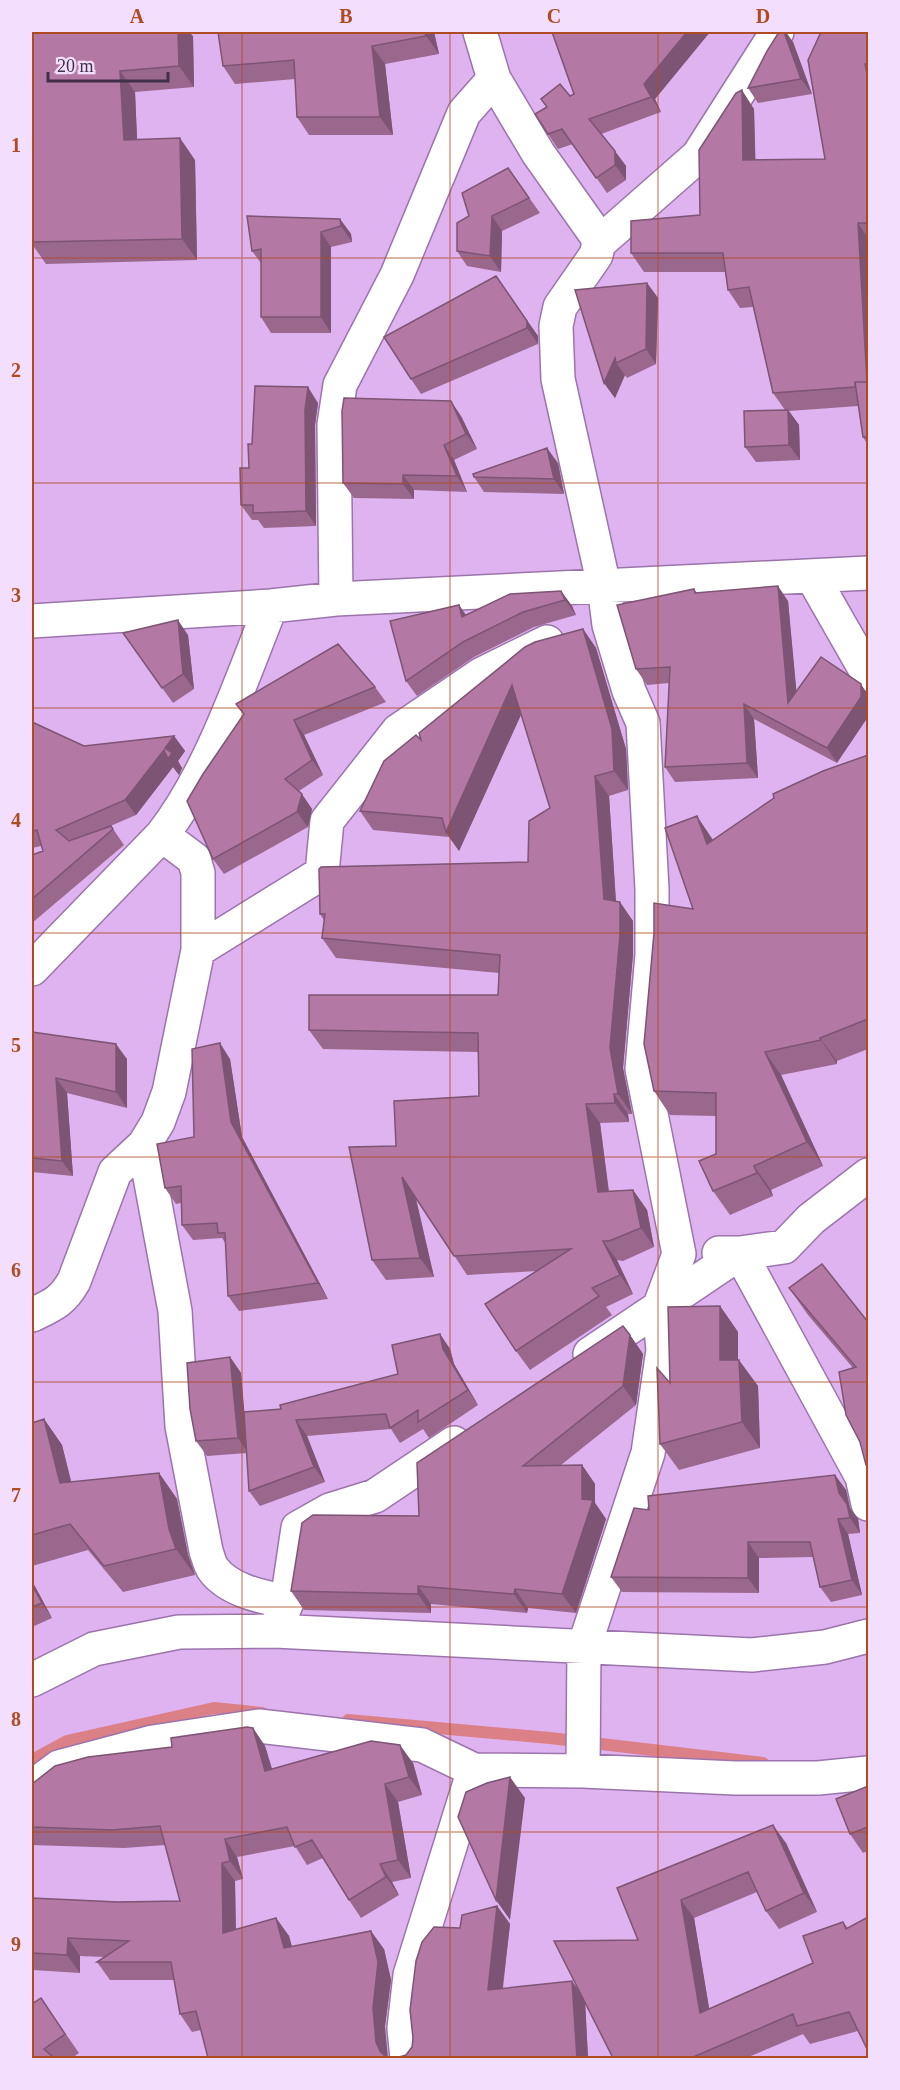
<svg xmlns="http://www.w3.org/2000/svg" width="900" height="2090" viewBox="0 0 900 2090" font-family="Georgia,serif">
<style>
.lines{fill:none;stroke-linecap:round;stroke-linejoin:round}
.stream{stroke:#dc8087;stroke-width:12}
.minor-casing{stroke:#9c74ac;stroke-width:36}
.minor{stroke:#fff;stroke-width:33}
.wall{fill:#9a678d}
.shaded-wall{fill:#7d5473}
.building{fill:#b378a4;stroke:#7d5473;stroke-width:1.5}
.grid{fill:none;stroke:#ae4b21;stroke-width:1.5;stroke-opacity:0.55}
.neatline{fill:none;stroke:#ae4b21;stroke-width:2}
.grid-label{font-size:20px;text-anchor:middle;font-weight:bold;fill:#ae4b21}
</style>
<rect width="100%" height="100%" fill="#deb3f0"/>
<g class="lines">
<!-- stream -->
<path class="stream" d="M348 1720 550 1738 763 1763
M32 1760 67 1741 214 1708 262 1713"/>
<!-- minor casing -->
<g class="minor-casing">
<path id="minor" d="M480 32 494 79 538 153 596 235 599 243 596 255 560 307 556 326 558 379 604 586 609 625 629 691 643 723 652 889V955L642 1069 679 1254 659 1308 663 1350 648 1453 584 1647 583 1771
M599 243 698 156 777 32
M812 576 868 674
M336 599 334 425 340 385 397 275 464 113 494 79
M32 621 271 606 336 599 868 573
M198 950 322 873 327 821 398 731 482 674 547 642
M32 969 162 835C211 772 241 680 271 606
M144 1145 175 1311 182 1426 206 1551C208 1557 210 1565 213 1569 229 1591 263 1597 287 1602
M719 1253H740L862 1477 868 1504
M32 1315C53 1305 62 1302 74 1281L115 1172 144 1145 158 1122 169 1092 198 950V873L194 859 162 835
M590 1354 740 1253 784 1247 811 1219 868 1175
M275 1631 287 1602 298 1528 330 1510 375 1496 454 1443
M32 1680 94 1649 179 1632 275 1631 752 1655 825 1647 868 1636
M32 1787 59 1767 153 1742 259 1726 422 1745 474 1770 583 1771 735 1778H818L868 1773
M407 2058 404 2028 410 1975 472 1776"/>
</g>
<!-- minor -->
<use href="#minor" class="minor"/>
</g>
<!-- wall -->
<path class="wall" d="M32 32 193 36 194 87 135 92 137 139 195 160 197 260 46 264 32 244Z
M218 32H434L439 54 385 64 393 135H309L297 117 295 79 235 84 223 66Z
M552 32H710L655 99 661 112 601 134 626 166V180L607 193 573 144 558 149 548 134 547 107 574 94Z
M868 32V445L863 437 858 406 789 411 799 425 800 460 756 462 745 447 785 410 773 393 753 307 740 308 728 290 725 272H644L631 253 700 215 754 109 755 160 825 159Z
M793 42 812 94 758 103 748 88Z
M508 168 540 213 502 231 501 272 467 266 457 251 469 216Z
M340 219 351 234 352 242 331 247V333H271L261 317V263L252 251Z
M496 276 538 336V344L421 394 411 379Z
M647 283 658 298 656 364 627 378 625 375 615 398 604 383Z
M318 403 315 425 316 526 264 528 258 520H252L241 505 249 468 252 444Z
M461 416 477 449 454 460 467 492 414 490V499L354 498 343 483Z
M558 463 564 494 484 492 474 477Z
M694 589 697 593 788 601 796 691 837 763 754 719 758 778 675 782 665 767 669 683 647 685 636 669Z
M561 591 572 606 576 615 534 627 474 657 417 696 406 681 459 605 466 615Z
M583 629 596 648 626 749 628 790 609 796 616 901 633 921V954L623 1068 632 1114H628L629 1122 600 1123 609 1191 633 1190 647 1210 654 1247 623 1261 617 1260 633 1294 606 1307 612 1315 530 1370 516 1351 537 1271 467 1275 416 1198 434 1277 386 1280 372 1260 396 1146 479 1096 478 1052 323 1049 309 1030 498 995 499 973 336 958 322 938 324 920 320 914 528 862 550 808 521 714 459 851 449 837 373 830 360 811 421 740Z
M123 633 188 635 194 689 173 703Z
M375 687 386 702 304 735 323 775 299 791 312 809 308 827 224 874 213 859 244 714Z
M32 722 84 746 174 736 185 751 178 761 182 768 179 775 173 767 136 815 108 827 111 826 124 845 32 923V855L43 851 41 846 32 848Z
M868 755V1049L837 1061V1064L781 1075 823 1166 771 1190 773 1196 730 1215 713 1191 716 1154V1116L670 1115 654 1091 693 909 713 840Z
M32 1032 127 1059V1108L67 1093 73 1176 32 1172Z
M230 1059 242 1137 328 1299 239 1311 228 1296 226 1244 222 1238 193 1240 182 1225 181 1203 176 1204 165 1188 194 1137Z
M789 1288 868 1322V1468L866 1465 860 1442 853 1368 808 1315Z
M720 1306 738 1332V1360L758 1386 760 1448 679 1470 660 1444 670 1383Z
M440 1334 450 1349 454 1364 478 1405 429 1438 423 1429 400 1443 391 1429 307 1436 325 1482 260 1506 249 1491 247 1453 207 1456 196 1441 230 1357 241 1373 244 1412 281 1409 398 1374Z
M630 1335 643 1354 636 1405 561 1465H582L595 1484V1503L606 1519 576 1613 528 1608 527 1613 431 1604V1613L304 1610 291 1591 419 1516Z
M44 1419 62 1445 71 1482 159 1473 177 1499 188 1555 195 1575 123 1592 88 1550 32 1566V1423Z
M835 1475 846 1490 850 1508 858 1519 860 1533 848 1534 862 1595 831 1602 820 1587 813 1557 759 1558V1593L622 1592 611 1577 649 1510Z
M32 1581 52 1618 32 1627Z
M253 1728 265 1746 272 1769 413 1763 422 1795 398 1802 411 1878 392 1882 399 1895 361 1918 349 1900 323 1858 307 1865 295 1846 237 1857 243 1879 235 1881 236 1930 276 1918 289 1936 292 1947 384 1949 391 1980 385 2026 201 2030 192 2032 180 2014 174 1980H110L97 1962 105 1957 80 1956V1973L33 1970 32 1969V1898L118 1902 180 1901 165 1845 124 1848 32 1845V1784L172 1747Z
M868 1786V1851L863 1853 850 1834Z
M786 1843 817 1912 779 1929 766 1911 757 1892 694 1918 709 2009 813 1963 843 1922 848 1928 858 2031 810 2044 803 2034 746 2058H613L585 2002 588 2058H396L406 2055 412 2047 460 1928 497 1906 510 1924 503 1988 580 1993 638 1940 617 1888Z
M41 1998 79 2053 72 2058H32Z"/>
<!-- shaded-wall -->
<path class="shaded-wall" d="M178 32H189L193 36 194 87 179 66Z
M425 32H434L439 54 426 36Z
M687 32H710L655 99 661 112 651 97 644 84Z
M784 32H786L793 42 812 94 801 79Z
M372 46 385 64 393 135 380 117Z
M120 71 135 92 138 161 124 140Z
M742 90 754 109 756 179 743 160Z
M180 138 195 160 197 260 182 239Z
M615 151 626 166V180L615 165Z
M492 216 502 231 501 272 490 256Z
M340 219 351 234 352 242 341 226Z
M858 223 868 238V387V386Z
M321 232 331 247V333L321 317Z
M496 276 538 336V344L527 328Z
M647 283 658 298 656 364 646 349Z
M615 358 616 363 625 375 615 398 604 383Z
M308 387 318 403 315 425 316 526 306 511 305 410Z
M451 401 461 416 477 449 466 434Z
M788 410 799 425 800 460 789 445Z
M444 445 454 460 467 492 457 476Z
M547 448 558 463 564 494 554 479Z
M403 475 414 490V499L403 484Z
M778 586 788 601 799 718 788 703Z
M561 591 572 606 576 615 565 600Z
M459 605 469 620 462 617Z
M178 620 188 635 194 689 183 674Z
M583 629 596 648 626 749 628 790 614 771Z
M861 684 868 695V717L837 763 827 748Z
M512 685 526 704 459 851 446 832Z
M744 704 754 719 758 778 747 763Z
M294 720 304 735 323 775 312 760Z
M174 736 185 751 178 761 182 768 179 775 173 767 136 815 125 800Z
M595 776 609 796 617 919 604 899Z
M302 794 312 809 308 827 297 812Z
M697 816 713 840 707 844Z
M620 902 633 921V954L623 1068 632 1114 618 1094 610 1048Z
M820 1038 837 1061V1064L821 1040Z
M220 1043 230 1059 242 1137 328 1299 318 1283 231 1122Z
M116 1044 127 1059V1108L116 1092Z
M765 1052 781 1075 823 1166 807 1142Z
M56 1078 67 1093 73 1176 62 1161Z
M614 1094 628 1114 629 1122 615 1103Z
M586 1104 600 1123 611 1211 598 1192Z
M754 1166 771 1190 773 1196 757 1173Z
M402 1177 415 1196 434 1277 420 1258Z
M633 1190 647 1210 654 1247 641 1228Z
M603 1241 617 1260 633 1294 620 1275Z
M720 1306 738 1332V1386L720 1360Z
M440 1334 450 1349 454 1364 478 1405 468 1390 443 1349Z
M630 1335 643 1354 636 1405 623 1386Z
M230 1357 241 1373 248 1453 238 1438Z
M739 1360 758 1386 760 1448 742 1422Z
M44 1419 62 1445 78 1509 60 1483Z
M296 1420 307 1436 325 1482 314 1467Z
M582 1465 595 1484V1503L606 1519 576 1613 562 1594 582 1499Z
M159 1473 177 1499 188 1555 195 1575 176 1549 169 1529Z
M835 1475 846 1490 850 1508 858 1519 860 1533 850 1518 839 1493Z
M838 1519 848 1534 862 1595 852 1580Z
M748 1542 759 1558V1593L748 1578Z
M32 1581 52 1618 42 1603 32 1585Z
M418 1586 431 1604V1613L418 1594Z
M515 1589 528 1608 527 1613 514 1594Z
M253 1728 265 1746 278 1789 265 1771Z
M400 1745 413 1763 422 1795 409 1777Z
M510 1777 525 1798 510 1920 496 1900Z
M385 1784 398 1802 411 1878 398 1860Z
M773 1825 786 1843 817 1912 804 1893Z
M225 1839 237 1857 243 1879 230 1861Z
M222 1863 235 1881 236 1951 223 1933Z
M380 1864 392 1882 399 1895 386 1877Z
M681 1900 694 1918 713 2031 700 2013Z
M497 1906 510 1924 500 2008 488 1990Z
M276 1918 289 1936 297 1966 284 1948Z
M371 1931 384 1949 391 1980 385 2026 388 2058 380 2051 376 2042 373 2008Z
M68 1938 80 1956V1973L67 1955Z
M572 1981 585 1999 588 2058H577Z"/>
<!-- building -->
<path class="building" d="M32 32H178L179 66 120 71 124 140 180 138 182 239 32 242Z
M218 32H425L426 36 372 46 380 117H297L294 60 223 66Z
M552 32H687L644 84 651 97 589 119 615 151V165L596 178 562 129 548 134 535 114 547 107 541 99 560 84 570 96 574 94Z
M779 32H784L801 79 748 88 767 51Z
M821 32H868V64H865L868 78V223H858L867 382H855V387L773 393 749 287 728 290 723 253H631V221L700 215 699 150 736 93 742 90 743 160 825 159 808 60Z
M508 168 529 198 492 216 490 256 457 251V223L469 216 462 193Z
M247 216 340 219 341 226 321 232V317H261V249L252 251Z
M496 276 527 321V328L411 379 384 337Z
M647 283 646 349 616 363 615 358 604 383 575 290Z
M855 382H868V437H863Z
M255 386 308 387 305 410 306 511 253 513V505H241L240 468H249L248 444H252Z
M344 398 451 401 466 434 444 445 457 476 403 475V484L343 483 342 411Z
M788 410 789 445 745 447 744 411Z
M547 448 554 479 474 477 473 474Z
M778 586 788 703 821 657 861 684V697L827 748 744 704 747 763 665 767 670 667 636 669 617 605 694 589 695 593Z
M561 591 565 600 523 612 463 642 406 681 390 621 459 605 462 617 510 594Z
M178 620 183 674 162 688 123 633Z
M583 629 612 729 614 771 595 776 604 899 620 902V935L610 1048 618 1094H614L615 1103 586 1104 598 1192 633 1190 641 1228 609 1241H603L620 1275 592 1288 599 1296 516 1351 485 1304 571 1249 454 1256 402 1177 420 1258 372 1260 349 1147 396 1146 394 1101 479 1096 478 1033 309 1030V995H498L500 955 322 938 325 914H320L319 869 321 867 528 862 529 821 550 808 512 685 446 832 442 818 360 811 384 761 416 735 421 740 419 733 525 647 535 642Z
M338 644 375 687 294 720 312 760 285 779 302 794 297 812 213 859 187 801 203 774 244 714 236 704Z
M32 722 84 746 174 736 165 748 172 753 168 759 164 750 125 800 56 830 69 841 111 826 113 829 32 899V855L43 851 37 830 32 831Z
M868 755V1019L820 1038 821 1040 765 1052 807 1142 754 1166 757 1173 713 1191 699 1161 716 1154V1093L654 1091 644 1044 654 933V903L693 909 665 828 697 816 707 844 774 798 773 794 823 771Z
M32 1032 116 1044V1092L56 1078 62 1161 32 1158Z
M220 1043 231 1122 318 1283 228 1296 225 1233H218L217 1223 182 1225 181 1186 165 1188 157 1144 194 1137 192 1049Z
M822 1264 868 1322V1465H866L860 1442 846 1415 839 1372 856 1367 789 1288Z
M720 1306V1360H739L742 1422 660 1444 657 1368 670 1383 668 1307Z
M623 1326 630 1335 623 1386 523 1466 582 1465V1499L593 1500 562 1594 515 1589 514 1594 418 1586V1594L291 1591 302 1523 313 1515 419 1516 417 1463Z
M440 1334 443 1349 468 1390 418 1422V1410L390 1428 386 1414 296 1420 314 1467 249 1491 244 1412 281 1409 280 1405 398 1374 392 1345Z
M230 1357 238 1438 196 1441 190 1409 187 1363Z
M44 1419 60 1483 159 1473 169 1529 176 1549 104 1566 70 1524 32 1535V1423Z
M835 1475 839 1493 847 1504 850 1518 838 1519 852 1580 820 1587 810 1542H748V1578L611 1577 634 1508 649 1510 648 1496Z
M32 1585 42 1603 32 1607Z
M247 1727 253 1728 265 1771 371 1741 400 1745 409 1777 385 1784 398 1860 380 1864 386 1877 349 1900 312 1840 295 1847 287 1827 225 1839 230 1861 222 1863 223 1933 276 1918 284 1948 371 1931 378 1962 373 2008 376 2042 380 2051 386 2057 395 2058H208L196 2011 180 2014 171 1962H97L129 1941 68 1938 67 1955 32 1953V1898L118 1902 180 1901 160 1826 112 1830 32 1827V1784L55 1766 88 1757 172 1747 171 1738Z
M510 1777 496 1900 458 1817 466 1792 487 1783Z
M868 1786V1827L850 1834 836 1799Z
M773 1825 804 1893 766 1911 748 1872 681 1900 700 2013 813 1963 803 1936 843 1922 846 1929 868 1917V2051L849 2012 797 2026 793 2014 691 2058H613L554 1941 638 1940 617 1888Z
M497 1906 488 1990 572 1981 577 2058H396L406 2055 412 2047 413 2038 410 2010 416 1961 422 1942 434 1927 460 1928 462 1915Z
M41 1998 65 2034 44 2049 54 2058H32V2004Z"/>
<!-- grid -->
<path class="grid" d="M242 32V2058M450 32V2058M658 32V2058M32 258H868M32 483H868M32 708H868M32 933H868M32 1157H868M32 1382H868M32 1607H868M32 1832H868"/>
<!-- border -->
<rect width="900" height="2090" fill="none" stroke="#f3defd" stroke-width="66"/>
<!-- scale -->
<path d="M48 72v9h120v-9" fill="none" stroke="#413048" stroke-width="3"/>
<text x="57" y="72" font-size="18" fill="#413048" stroke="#f3defd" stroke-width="4.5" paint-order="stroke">20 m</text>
<rect x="33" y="33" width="834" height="2024" class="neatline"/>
<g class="grid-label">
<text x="137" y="23">A</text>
<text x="346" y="23">B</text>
<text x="554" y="23">C</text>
<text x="763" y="23">D</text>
<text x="16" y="152">1</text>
<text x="16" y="377">2</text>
<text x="16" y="602">3</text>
<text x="16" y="827">4</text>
<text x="16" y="1052">5</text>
<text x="16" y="1277">6</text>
<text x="16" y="1502">7</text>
<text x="16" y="1726">8</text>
<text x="16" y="1951">9</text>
</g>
</svg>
